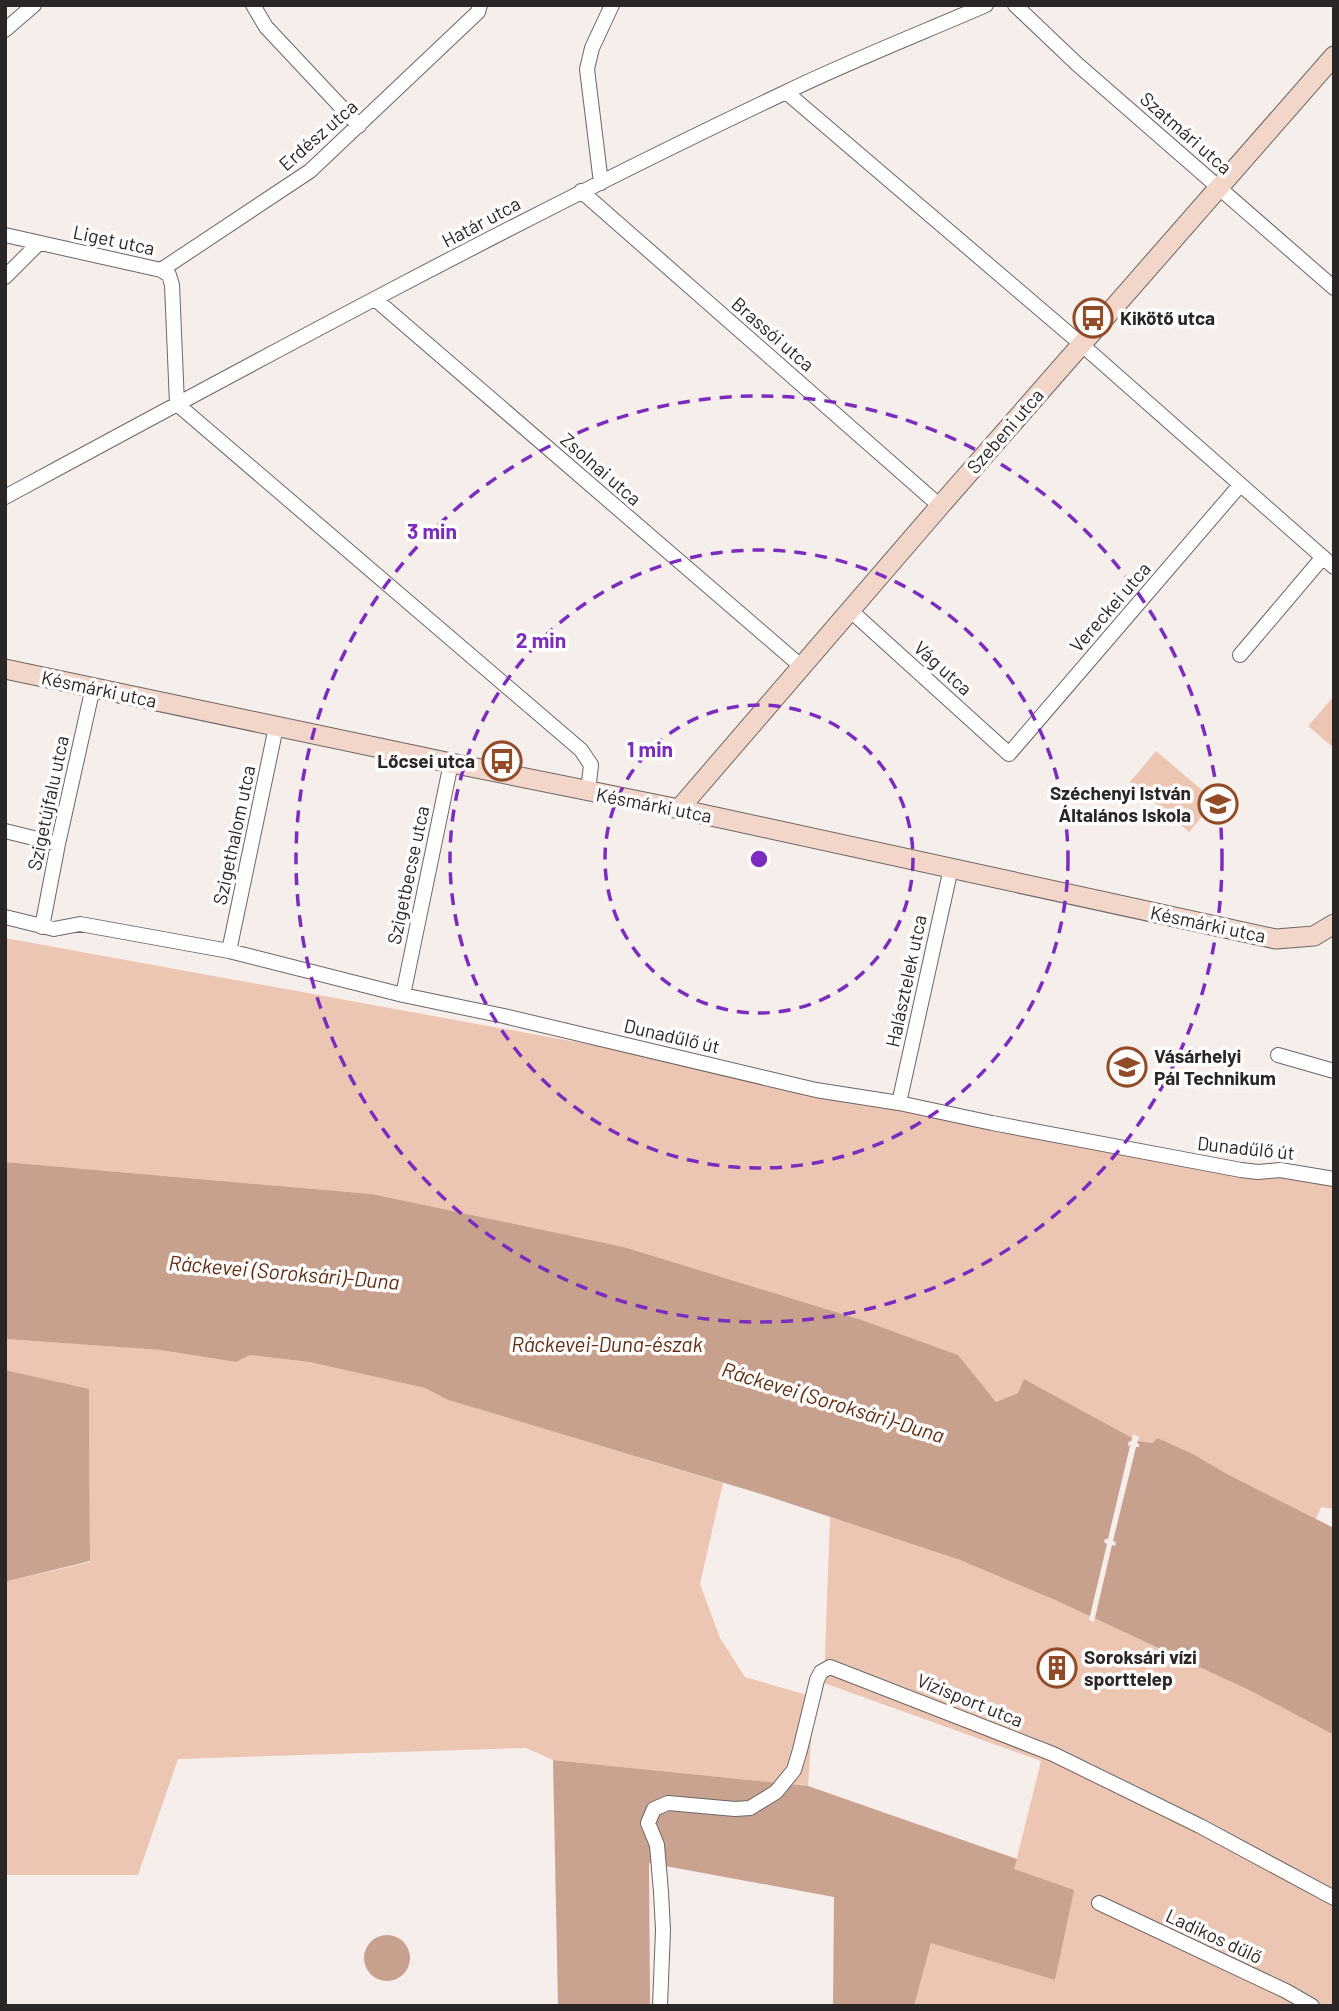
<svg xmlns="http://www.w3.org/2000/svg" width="1339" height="2011" viewBox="0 0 1339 2011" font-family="Barlow,sans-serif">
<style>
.green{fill:#ecc5b3}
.forest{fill:#caa290}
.water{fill:#c8a18e}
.pier{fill:#f6eeeb}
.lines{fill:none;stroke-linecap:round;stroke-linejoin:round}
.street-casing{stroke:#6d6664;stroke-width:16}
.secondary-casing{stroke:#6d6664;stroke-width:21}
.street{stroke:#fff;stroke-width:14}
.secondary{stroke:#f1d6c9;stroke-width:19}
.ring{fill:none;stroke:#7b2cbf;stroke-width:3.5;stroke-dasharray:12 9}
.labels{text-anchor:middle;stroke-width:7;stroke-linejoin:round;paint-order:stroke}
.street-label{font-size:19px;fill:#292625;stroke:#fffdfc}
.poi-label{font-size:19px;font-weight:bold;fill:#292625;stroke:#fffdfc;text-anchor:start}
.water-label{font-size:21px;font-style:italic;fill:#602d12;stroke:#fffdfc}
.centre{fill:#7b2cbf;stroke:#fffdfc;stroke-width:3.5}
.ring-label{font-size:21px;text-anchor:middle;font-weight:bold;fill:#7b2cbf;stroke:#fffdfc;stroke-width:7;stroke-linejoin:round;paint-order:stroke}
</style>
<rect width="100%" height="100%" fill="#f6eeeb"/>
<!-- green -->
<path class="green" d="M1334 696V748L1308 726Z
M1156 751 1215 801 1189 832 1130 782Z
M5 938 1334 1180V1509L1321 1507 1316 1519 1229 1475 1193 1454 1158 1438 1152 1443 1138 1441 1024 1379 1018 1393 996 1402 957 1355 862 1320 624 1247 372 1194 5 1162Z
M5 1339 160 1350 236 1362 250 1355 309 1362 425 1388 448 1400 723 1483 700 1584 720 1638 745 1677 814 1697 808 1786 553 1760 526 1748 178 1759 138 1875H5V1585L8 1581 90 1562 89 1390 5 1370Z
M830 1517 960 1560 1055 1600 1251 1691 1334 1735V2006H914L931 1942 1056 1980 1014 1869 1041 1761 824 1683Z"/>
<!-- forest -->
<path class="forest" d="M5 1370 89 1389 90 1561 8 1581 5 1585Z
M553 1760 808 1786 1017 1859 1014 1869 1074 1890 1055 1980 931 1943 914 2006H833L834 1897 649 1863 650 2006H558Z"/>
<!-- water -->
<path class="water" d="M5 1162 372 1194 624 1247 862 1320 958 1355 996 1402 1018 1393 1024 1379 1138 1441 1152 1443 1158 1438 1193 1454 1229 1475 1334 1528V1735L1251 1691 1055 1600 960 1560 761 1494 448 1400 425 1388 309 1362 250 1355 236 1362 160 1350 5 1339Z
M364 1958a23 23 0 1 1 46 0a23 23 0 1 1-46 0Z"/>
<!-- pier -->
<path class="pier" d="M1133 1434 1139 1437 1137 1443 1139 1444V1447H1136L1113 1541 1116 1542 1115 1546 1112 1545 1094 1622 1089 1620 1107 1544 1104 1542 1105 1539H1108L1130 1446 1128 1445 1129 1441 1131 1442Z"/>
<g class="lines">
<!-- street casing -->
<g class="street-casing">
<path id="street" d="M253 5 266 27 359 126
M1015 5 1077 64 1334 288
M5 30 34 5
M786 92 1081 344 1334 567
M601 183 587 69 592 48 612 5
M581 191 940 506
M5 235 161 270 169 275 172 285 177 404 581 750 591 765 588 791
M161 270 310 171 478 12 480 5
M5 277 39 243
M375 299 802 667
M5 497C262 358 520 218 784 93 850 61 919 34 986 5
M851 611 1009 754 1240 485
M1240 655 1323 557
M5 831 58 844
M5 917 54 929 80 924 229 951 403 995 504 1016 816 1090 899 1103 992 1123 1241 1170 1258 1172 1280 1170 1334 1179
M42 927 58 844 93 687
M229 951 276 727
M403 995 451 763
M1278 1055 1334 1071
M899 1103 951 868
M1099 1903 1286 1991 1312 2006
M660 2006 663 1930 661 1892 657 1845 648 1823 654 1809 668 1803 735 1809 750 1808 776 1792 794 1770 800 1750 817 1680 821 1672 830 1667 1053 1754 1200 1826 1334 1898"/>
</g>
<!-- secondary casing -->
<g class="secondary-casing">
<path id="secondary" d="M5 669 451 763 679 809 1276 939 1314 936 1334 924
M679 809 940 506 1334 56"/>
</g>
<!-- street -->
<use href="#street" class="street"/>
<!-- secondary -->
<use href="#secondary" class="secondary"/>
</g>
<!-- distance rings -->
<g class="ring">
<circle cx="759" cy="859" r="154"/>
<circle cx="759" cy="859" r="309"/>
<circle cx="759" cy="859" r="463"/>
</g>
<!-- icons -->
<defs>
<g id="bus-ring" transform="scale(2.0125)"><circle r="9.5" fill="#fffdfc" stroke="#924b27" stroke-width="1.5"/><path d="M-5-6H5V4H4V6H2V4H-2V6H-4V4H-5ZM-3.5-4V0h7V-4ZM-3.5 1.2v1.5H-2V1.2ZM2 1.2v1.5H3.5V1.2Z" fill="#924b27"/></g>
<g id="school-ring" transform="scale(2.0125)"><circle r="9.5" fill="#fffdfc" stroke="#924b27" stroke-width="1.5"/><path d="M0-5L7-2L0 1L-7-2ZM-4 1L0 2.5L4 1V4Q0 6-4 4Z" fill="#924b27"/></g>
<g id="building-ring" transform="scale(2.0125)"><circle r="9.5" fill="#fffdfc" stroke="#924b27" stroke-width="1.5"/><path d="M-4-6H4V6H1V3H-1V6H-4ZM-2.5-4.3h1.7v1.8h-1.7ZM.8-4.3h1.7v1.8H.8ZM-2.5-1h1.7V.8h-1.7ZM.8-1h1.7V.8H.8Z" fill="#924b27"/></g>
</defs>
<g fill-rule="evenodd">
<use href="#bus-ring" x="1093" y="318"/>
<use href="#bus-ring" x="502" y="761"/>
<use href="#school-ring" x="1218" y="804"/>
<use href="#school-ring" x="1127" y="1067"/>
<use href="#building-ring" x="1057" y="1668"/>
</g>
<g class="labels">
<!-- street labels -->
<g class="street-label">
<text transform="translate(1186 133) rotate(41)" y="7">Szatmári utca</text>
<text transform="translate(318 135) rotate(-41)" y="7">Erdész utca</text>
<text transform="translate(481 222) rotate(-28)" y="7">Határ utca</text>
<text transform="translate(114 240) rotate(12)" y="7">Liget utca</text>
<text transform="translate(773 334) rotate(41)" y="7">Brassói utca</text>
<text transform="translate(1005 431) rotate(-49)" y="7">Szebeni utca</text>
<text transform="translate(601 469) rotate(41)" y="7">Zsolnai utca</text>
<text transform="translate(1110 607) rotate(-49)" y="7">Vereckei utca</text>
<text transform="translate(943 668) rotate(42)" y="7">Vág utca</text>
<text transform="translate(99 689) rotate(12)" y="7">Késmárki utca</text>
<text transform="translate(48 803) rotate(-78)" y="7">Szigetújfalu utca</text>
<text transform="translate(654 805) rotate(11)" y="7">Késmárki utca</text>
<text transform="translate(234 835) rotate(-78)" y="7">Szigethalom utca</text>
<text transform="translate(408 875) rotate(-78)" y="7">Szigetbecse utca</text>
<text transform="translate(1208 924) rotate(12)" y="7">Késmárki utca</text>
<text transform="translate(906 981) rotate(-78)" y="7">Halásztelek utca</text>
<text transform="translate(672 1036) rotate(13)" y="7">Dunadűlő út</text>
<text transform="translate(1246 1148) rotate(6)" y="7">Dunadűlő út</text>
<text transform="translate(970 1700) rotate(22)" y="7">Vízisport utca</text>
<text transform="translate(1214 1936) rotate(25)" y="7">Ladikos dűlő</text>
</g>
<!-- poi labels -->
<g class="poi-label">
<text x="1120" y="325">Kikötő utca</text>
<text x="475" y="768" text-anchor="end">Lőcsei utca</text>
<text x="1191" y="800" text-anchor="end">Széchenyi István<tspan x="1191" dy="22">Általános Iskola</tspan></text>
<text x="1154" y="1063">Vásárhelyi<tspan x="1154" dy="22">Pál Technikum</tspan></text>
<text x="1084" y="1664">Soroksári vízi<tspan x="1084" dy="22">sporttelep</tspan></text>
</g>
<!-- water labels -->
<g class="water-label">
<text transform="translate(284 1273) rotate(5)" y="7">Ráckevei (Soroksári)-Duna</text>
<text x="607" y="1352">Ráckevei-Duna-észak</text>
<text transform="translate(833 1403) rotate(17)" y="7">Ráckevei (Soroksári)-Duna</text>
</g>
</g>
<circle cx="759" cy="859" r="10" class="centre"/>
<g class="ring-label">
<text x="432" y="539">3 min</text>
<text x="541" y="648">2 min</text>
<text x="650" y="757">1 min</text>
</g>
<!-- border -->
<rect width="1339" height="2011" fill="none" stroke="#292625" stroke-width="14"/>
</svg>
